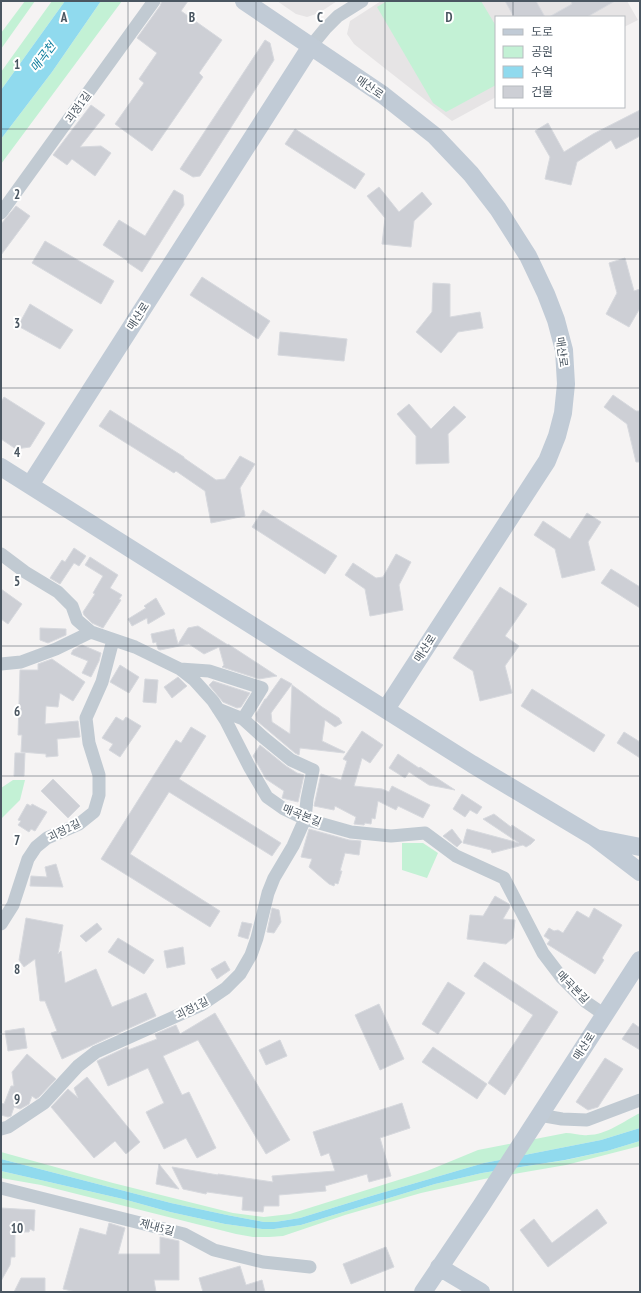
<svg xmlns="http://www.w3.org/2000/svg" width="641" height="1293" viewBox="0 0 641 1293" font-family="'PT Sans Narrow','Noto Sans KR',sans-serif">
<style>
.education{fill:#e6e4e5}
.green{fill:#c3f1d5}
.water{fill:#90daee}
.building{fill:#cdcfd5;stroke:#d7d9de}
.lines{fill:none;stroke-linecap:round;stroke-linejoin:round}
.street{stroke:#c1cad2;stroke-width:13}
.secondary{stroke:#c1cbd6;stroke-width:18}
.grid{fill:none;stroke:#4a5661;stroke-width:1;stroke-opacity:0.55}
.labels{text-anchor:middle;stroke-width:4;stroke-linejoin:round;paint-order:stroke}
.street-label{font-size:11px;fill:#4a5661;stroke:#fff}
.water-label{font-size:12px;font-style:italic;fill:#0c7c9b;stroke:#fff}
.grid-label{font-size:13px;text-anchor:middle;font-weight:bold;fill:#4a5661;stroke:#fff;stroke-width:4;stroke-linejoin:round;paint-order:stroke}
</style>
<rect width="100%" height="100%" fill="#f5f3f3"/>
<!-- education -->
<path class="education" d="M277 1H337L319 13 307 17 296 14Z
M381 1H627L638 20 624 27V17H496V97L452 121 354 44 347 34 350 21Z"/>
<!-- green -->
<path class="green" d="M25 1H35L1 49V33Z
M52 1H65L1 90V72Z
M101 1H122L1 164V139L52 72Z
M387 1H481L496 26V85L446 112 433 103 377 7Z
M13 780H25L20 800 1 819V788Z
M402 843H423L438 853 427 878 402 870Z
M640 1113V1128L601 1140 484 1163 371 1196 300 1218 275 1222H264L227 1215 171 1203 1 1159V1152L113 1183 233 1213 264 1217 290 1214 427 1171 478 1150 566 1133C573 1133 580 1136 588 1135 606 1135 624 1121 640 1113Z
M640 1141V1146L566 1165 484 1179 421 1193 345 1215 283 1236 269 1237H253L236 1234 41 1185 1 1178V1171L123 1199 170 1212 225 1224 262 1229H274L301 1225 435 1184 482 1173 566 1160 607 1151Z"/>
<!-- water -->
<path class="water" d="M65 1H101L52 72 1 139V90Z
M640 1128V1141L607 1151 565 1160 482 1173 435 1184 301 1225 274 1229H262L225 1224 170 1212 123 1199 1 1171V1159L171 1203 227 1215 264 1222H275L300 1218 371 1196 484 1163 601 1140Z"/>
<!-- building -->
<path class="building" d="M162 1H188L181 11 222 40 199 73 203 77 152 151 115 124 144 83 139 79 157 53 137 38 160 6Z
M505 1H536L545 17H514Z
M571 1H615L587 17H549L572 4Z
M265 40 270 43 274 60 200 176 193 177 180 169Z
M91 105 105 115 80 147 101 146 111 153 95 176 72 159 67 165 53 155Z
M640 110V136L616 149 611 140 577 162 571 185 545 179 550 157 535 131 548 123 564 152 593 134Z
M295 129 365 174 355 189 285 144Z
M379 187 399 212 422 192 432 204 414 221 411 247 382 244 385 218 367 196Z
M174 190 183 195 184 205 142 272 127 262 128 261 103 245 119 220 145 236Z
M16 206 30 216 1 255V224Z
M45 241 114 281 101 304 32 263Z
M625 258 634 291 640 289V308L629 327 606 314 617 293 609 263Z
M202 277 270 321 258 339 190 295Z
M433 283 450 284V317L480 312 483 328 458 332 441 353 416 332 432 312Z
M30 304 73 330 60 349 18 326Z
M280 332 347 339 344 361 278 355Z
M613 395 636 411H640V462H636L627 424 604 407Z
M4 397 45 423 30 447 16 449 1 439V402Z
M409 404 431 429 454 406 466 417 448 434 449 463 416 464V436L397 414Z
M110 410 184 457V458L216 480 225 479 240 456 255 464 240 488 245 516 211 523 205 491 176 471 174 473 99 426Z
M263 510 337 556 325 574 252 527Z
M587 513 601 522 588 542 595 570 562 578 555 549 534 535 543 521 570 539Z
M74 548 86 556 79 566 74 563 60 584 50 578 62 560 65 562Z
M396 554 411 562 399 585 403 610 370 616 365 589 345 575 353 563 376 578 383 577Z
M90 557 118 575 110 588 122 595 119 599 121 600 103 628 92 623 84 615 83 612 95 594 93 593 103 576 85 565Z
M611 569 640 587V608L601 583Z
M500 587 527 604 505 636 519 646 505 666 512 693 480 701 473 671 453 658Z
M1 589 22 604 8 624 1 619Z
M156 598 165 614 148 624 147 618 132 626 128 619 146 608 144 606Z
M198 626 228 645V644L277 676 259 679 222 667 224 665 219 647 204 654 189 644 160 650 158 649 156 642 153 643 151 634 174 629 178 644 188 628Z
M40 628 66 629V635L48 643 40 640Z
M82 645 101 653 99 661 91 677 82 673 88 661 71 654 73 650Z
M52 659 85 682 73 701 60 693 58 707 46 706 45 724 78 721 80 737 57 739 58 756 46 757V754L21 752 22 735H18L20 670H38V664Z
M120 665 139 677 129 693 110 682Z
M178 677 187 686 172 698 164 687Z
M281 678 292 684 271 713 272 722 290 734 292 685 322 707 339 718 342 723 335 727 325 720 322 741 345 752 344 753 300 748 299 755 295 753 257 721 256 714 265 699H266Z
M145 679 158 680 156 703 143 702Z
M213 681 250 693 241 707 237 708 223 702 209 685Z
M532 689 605 735 594 752 521 706Z
M116 717 123 721 126 717 141 726 120 757 109 750 113 744 102 738Z
M191 727 206 736 179 779 281 843 272 856 169 792 130 854 220 911 210 927 101 859 176 740 181 743Z
M362 731 383 745 370 763 362 758 354 786 382 789 389 792 392 786 430 805 423 818 398 806 396 810 378 801 375 819 372 818 371 824 365 823 364 825 354 824 356 817 335 806 334 810 314 806 321 774 341 780 347 761 343 759Z
M624 732 640 742V758L617 743Z
M260 745 286 766 297 773 304 775 298 802 282 798 284 791 266 779 253 756Z
M15 753H25L24 776H14Z
M398 754 419 768 420 767 455 790 429 785 409 772 405 778 389 768Z
M53 779 80 806 68 818 41 791Z
M462 794 482 807 477 814 470 810 465 817 453 809Z
M27 804 31 806 32 804 47 812 35 831 31 829 29 832 18 825 21 821 18 820Z
M494 814 511 827 512 825 535 840 531 844 526 847 523 845 492 853 491 850 463 843 467 829 519 843 483 819Z
M309 829 349 840 361 841 359 855 345 853 340 871H342L338 884 335 883 334 886 329 884 309 867 312 859 301 857Z
M452 829 462 842 457 847 443 836Z
M56 864 63 887 30 886 31 876 47 877 45 867Z
M495 896 509 904 510 907 503 919 515 920 513 938 506 944 467 939 470 915 483 916Z
M272 908 279 910 281 922 274 933 267 932Z
M594 908 622 925 602 958 604 960 595 974 547 944 550 940 544 936 549 928 554 931 558 930 563 933 577 911 589 918Z
M26 918 63 925 58 954 61 951 65 983 96 969 112 1007 146 993 156 1016 62 1059 51 1033 57 1031 45 1001H40L35 959 24 967 19 960Z
M242 922 252 924 248 939 238 936Z
M97 923 102 929 86 942 80 936Z
M118 938 154 960 144 974 108 952Z
M183 947 185 964 167 968 164 951Z
M225 961 230 970 217 979 211 969Z
M484 962 558 1012 505 1095 488 1083 533 1015 474 976Z
M448 982 465 993 438 1034 422 1024Z
M379 1004 404 1059 380 1070 355 1015Z
M215 1013 290 1140 266 1154 198 1040 163 1056 182 1095 189 1092 216 1148 197 1158 186 1138 164 1149 146 1112 164 1103 148 1068 108 1086 97 1061 127 1047 128 1050 157 1039 155 1034 176 1025 180 1034Z
M633 1023 640 1028V1050L622 1039Z
M24 1028 27 1048 8 1051 5 1031Z
M280 1040 287 1056 266 1065 259 1050Z
M433 1047 487 1084 477 1099 422 1062Z
M27 1054 56 1079 39 1097 36 1099 32 1096 29 1104 20 1109 14 1107 11 1116 8 1117 1 1115V1103L4 1104 11 1086H14L12 1072Z
M605 1058 623 1069 598 1107 588 1110 576 1102Z
M87 1077 140 1142 126 1154 115 1141 94 1158 51 1107 68 1089 78 1098 74 1088Z
M402 1103 410 1128 380 1138 391 1176 369 1182 367 1174 325 1186 326 1191 279 1195V1206H264L263 1212 242 1210 243 1197 207 1192 206 1194 183 1189 172 1167 218 1175V1174L273 1182 272 1176 335 1171 329 1153 321 1156 313 1132Z
M159 1164 179 1189 156 1184Z
M1 1208 35 1210 34 1231 30 1229 29 1232H15V1257H11L10 1265 1 1281Z
M597 1209 607 1223 548 1267 520 1230 534 1219 552 1243Z
M109 1223 125 1228 118 1254H160V1237L179 1241V1280H154L156 1292H76L63 1289 80 1228 106 1235Z
M386 1247 394 1267 351 1284 343 1264Z
M240 1266 246 1285 262 1280 265 1292H203L199 1278Z
M21 1278H45V1292H14Z"/>
<g class="lines">
<!-- street -->
<path class="street" d="M311 46 325 29 338 16 362 1
M1 213 154 1
M1 554 25 572 58 592 72 606 77 620 91 632 135 647 180 669 194 680 213 701 226 721 250 768 267 797 284 809 305 819 351 832 391 836 425 833 456 856 504 878 543 953 562 978 586 1002 605 1015
M1 664 21 662 56 649 91 632
M180 669 209 671 262 688 243 719
M1 924 13 905 28 859 36 847 47 838 79 824 94 812 99 795V775L89 743 86 718 102 682 113 640
M539 1115 562 1119 587 1120 640 1100
M1 1129 8 1127 44 1103 78 1066 96 1052 201 1005 226 988 240 974 251 955 257 938 268 893 274 878 293 846 305 819 307 799 313 770 291 760 264 738 243 719 218 709
M1 1188 184 1234 214 1250 263 1262 310 1267"/>
<!-- secondary -->
<path class="secondary" d="M244 1 383 95 435 136 471 174 498 209 528 256 546 294 556 320 564 350 566 384 563 413 557 436 547 461 386 709
M1 467 472 764 594 837 640 872
M30 485 311 46
M600 839 640 847
M439 1267 481 1292
M423 1292 481 1206 640 960"/>
</g>
<!-- grid -->
<path class="grid" d="M128 1V1292M256 1V1292M385 1V1292M513 1V17M513 107V1292M1 129H640M1 259H640M1 388H640M1 517H640M1 646H640M1 776H640M1 905H640M1 1034H640M1 1164H640"/>
<g class="labels">
<!-- street labels -->
<g class="street-label">
<text transform="translate(370 87) rotate(35)" y="4">매산로</text>
<text transform="translate(78 107) rotate(-54)" y="4">괴정1길</text>
<text transform="translate(138 316) rotate(-57)" y="4">매산로</text>
<text transform="translate(562 352) rotate(82)" y="4">매산로</text>
<text transform="translate(425 648) rotate(-57)" y="4">매산로</text>
<text transform="translate(302 815) rotate(22)" y="4">매곡본길</text>
<text transform="translate(64 830) rotate(-27)" y="4">괴정2길</text>
<text transform="translate(573 987) rotate(46)" y="4">매곡본길</text>
<text transform="translate(192 1008) rotate(-27)" y="4">괴정1길</text>
<text transform="translate(584 1046) rotate(-57)" y="4">매산로</text>
<text transform="translate(157 1227) rotate(15)" y="4">제내5길</text>
</g>
<!-- water labels -->
<g class="water-label">
<text transform="translate(43 57) rotate(-53)" y="4">매곡천</text>
</g>
</g>
<g class="grid-label">
<text x="64" y="22">A</text>
<text x="192" y="22">B</text>
<text x="320" y="22">C</text>
<text x="449" y="22">D</text>
<text x="17" y="69">1</text>
<text x="17" y="199">2</text>
<text x="17" y="328">3</text>
<text x="17" y="457">4</text>
<text x="17" y="586">5</text>
<text x="17" y="716">6</text>
<text x="17" y="845">7</text>
<text x="17" y="974">8</text>
<text x="17" y="1104">9</text>
<text x="17" y="1233">10</text>
</g>
<!-- border -->
<rect width="641" height="1293" fill="none" stroke="#4a5661" stroke-width="4"/>
<!-- legend -->
<rect x="495" y="16" width="130" height="92" fill="#ffffff" stroke="#b7bbc0"/>
<rect x="503" y="29" width="20" height="6" fill="#c1cbd6" stroke="#b7bbc0"/>
<text x="531" y="36" font-size="12" fill="#4a5661">도로</text>
<rect x="503" y="46" width="20" height="12" fill="#c3f1d5" stroke="#b7bbc0"/>
<text x="531" y="56" font-size="12" fill="#4a5661">공원</text>
<rect x="503" y="66" width="20" height="12" fill="#90daee" stroke="#b7bbc0"/>
<text x="531" y="76" font-size="12" fill="#4a5661">수역</text>
<rect x="503" y="86" width="20" height="12" fill="#cdcfd5" stroke="#b7bbc0"/>
<text x="531" y="96" font-size="12" fill="#4a5661">건물</text>
</svg>
